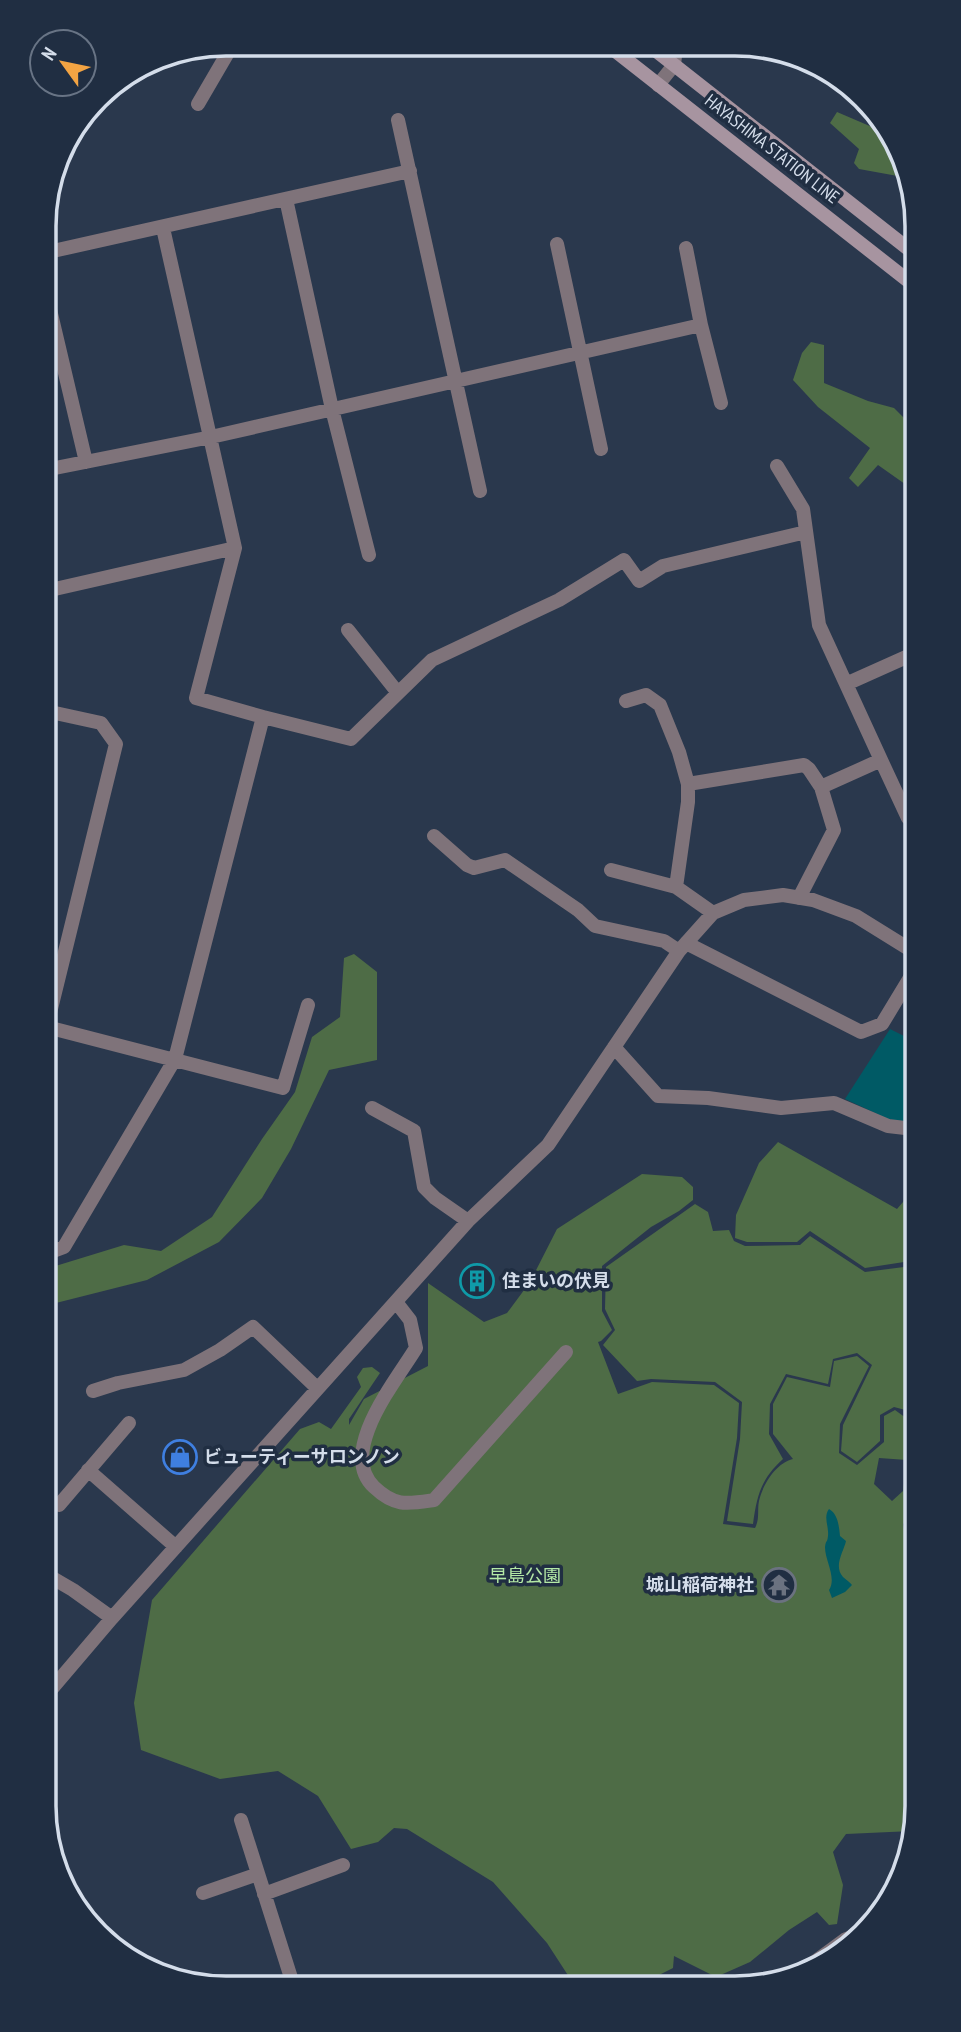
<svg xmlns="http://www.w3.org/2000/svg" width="961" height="2032" viewBox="0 0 961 2032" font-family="'PT Sans Narrow','Noto Sans JP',sans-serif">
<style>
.green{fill:#4e6c46;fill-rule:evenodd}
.water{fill:#005a65}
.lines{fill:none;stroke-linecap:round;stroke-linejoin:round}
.minor{stroke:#7f737a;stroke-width:14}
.secondary{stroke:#a794a0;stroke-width:14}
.labels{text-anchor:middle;stroke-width:7;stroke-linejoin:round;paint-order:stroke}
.street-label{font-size:18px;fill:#d4ddea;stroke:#202e42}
.poi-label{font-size:18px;font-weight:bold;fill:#d4ddea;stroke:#202e42;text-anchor:start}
.park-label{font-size:18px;fill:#b4e9a6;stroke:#202e42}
.rim{fill:none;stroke:#d4ddea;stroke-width:3.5}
</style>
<rect width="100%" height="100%" fill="#2a384d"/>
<!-- green -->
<path class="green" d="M837 112 872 127 878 126 910 176 903 177 859 169 854 163 859 149 830 123Z
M811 342 824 345V383L868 401 894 408 912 426V489L878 465 858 487 849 478 870 448 818 407 793 380 802 353Z
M354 954 377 972V1060L329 1070 291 1149 262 1198 219 1242 147 1280 48 1305 49 1268 124 1245 161 1251 212 1217 262 1139 295 1092 312 1037 340 1017 344 958Z
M778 1142 897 1209 915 1188V1267L904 1262 865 1268 810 1231 797 1242H747L735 1238 736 1215 759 1163Z
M642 1174 682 1177 693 1187V1200L679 1211 651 1227 602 1266V1311L612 1330 601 1341 598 1342 618 1394 652 1382 714 1385 739 1403 737 1438 723 1524 755 1528C760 1519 757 1510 759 1501 763 1484 776 1463 793 1459L773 1434V1404L787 1377 830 1387 834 1361 857 1356 869 1366 840 1424 839 1453 857 1465 884 1442V1416L895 1410 906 1418 914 1432 916 1513 903 1524 910 1560 916 1559 917 1819 912 1831 846 1834 833 1852 843 1885 837 1924 829 1925 817 1912 789 1930 750 1962 716 1977 674 1956 673 1968 643 1983H573L547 1943 493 1882 407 1829 394 1828 378 1842 351 1849 318 1796 278 1771 220 1779 141 1750 134 1703 152 1600 300 1429 319 1422 331 1429 361 1387 357 1377 363 1368 372 1367 380 1373 349 1419V1425L364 1399 428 1366V1283L484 1322 507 1313 530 1282 557 1229ZM879 1458 907 1460 903 1491 892 1501 874 1484Z
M695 1204 708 1212 713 1231 729 1230 734 1241 745 1246 800 1245 810 1236 865 1272 904 1267 915 1270V1401L909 1411 894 1407 880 1415V1441L857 1462 841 1451 843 1425 872 1365 857 1353 833 1359 828 1384 786 1374 770 1404 769 1434 783 1459C761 1479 757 1495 753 1524L727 1521 740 1439 742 1402 715 1382 651 1379 637 1381 603 1345 615 1330 605 1309 606 1267Z"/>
<!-- water -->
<path class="water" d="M890 1029 914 1041V1123L888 1119 845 1099Z
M829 1509C838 1514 839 1526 840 1536L846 1541C844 1551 833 1566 843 1577 846 1580 850 1582 852 1585L845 1592 832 1598 829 1590C837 1578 825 1561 825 1547 826 1539 827 1544 828 1536 829 1526 823 1517 829 1509Z"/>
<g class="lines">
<!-- minor -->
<path class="minor" d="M658 85 674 65 676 47
M198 104 233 44
M398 120 480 491
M286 199 332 409 369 555
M163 228 235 548 196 698 263 717 351 739 432 660 559 600 624 560 639 581 663 566 806 532
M557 244 601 449
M44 253 410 171
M44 284 86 462
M701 325 721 403
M777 466 803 509 819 625 881 760 821 787 834 830 799 898
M45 470 211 437 701 325 686 248
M46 591 235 548
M348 630 398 693
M846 684 913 654
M626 701 646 695 660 705 679 752 688 784V802L676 887
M46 711 101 723 116 744 47 1025
M881 760 908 818
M688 784 804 765 809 769 821 787
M434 836 467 865 474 868 505 860 578 910 595 926 664 941 679 951
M611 870 676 887 713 913
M686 943 861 1032 882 1024 914 971
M47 1027 283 1088 308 1005
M614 1047 658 1096 708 1098 781 1108 834 1103 888 1126 914 1129
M372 1108 414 1131 424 1187 435 1198 468 1221
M48 1253 64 1247 175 1059 263 717
M396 1302 410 1320 416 1348C396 1381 337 1452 374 1487 395 1507 407 1504 434 1500L566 1352
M93 1391 118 1383 184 1370 220 1350 253 1327 317 1388
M88 1470 176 1547
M59 1505 129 1423
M49 1576 73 1590 112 1618
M49 1692 112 1618 468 1221 548 1145 679 951 713 913 744 900 783 895 813 900 856 916 914 952
M241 1820 293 1984
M203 1893 258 1874
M264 1894 343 1865
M797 1975 846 1939 863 1933
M244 1985 263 1984"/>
<!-- secondary -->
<path class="secondary" d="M609 46 911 283
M650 46 911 251"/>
</g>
<!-- icons -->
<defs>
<g id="building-ring" transform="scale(1.75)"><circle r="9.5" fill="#202e42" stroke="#0f9aa8" stroke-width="1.5"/><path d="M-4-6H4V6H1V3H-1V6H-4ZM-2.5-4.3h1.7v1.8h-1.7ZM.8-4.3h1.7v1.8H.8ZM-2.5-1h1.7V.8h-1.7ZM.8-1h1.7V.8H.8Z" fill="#0f9aa8"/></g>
<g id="shop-ring" transform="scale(1.75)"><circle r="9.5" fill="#202e42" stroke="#3f7fe0" stroke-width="1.5"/><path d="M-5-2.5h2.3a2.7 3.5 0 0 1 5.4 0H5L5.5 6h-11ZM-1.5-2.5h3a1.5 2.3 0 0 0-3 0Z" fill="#3f7fe0"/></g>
<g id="temple-ring" transform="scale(1.75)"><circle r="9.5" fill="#202e42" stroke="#6b7280" stroke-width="1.5"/><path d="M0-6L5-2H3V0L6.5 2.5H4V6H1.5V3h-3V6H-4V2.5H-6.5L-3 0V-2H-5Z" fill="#6b7280"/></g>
</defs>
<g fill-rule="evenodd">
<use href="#building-ring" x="477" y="1281"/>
<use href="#shop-ring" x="180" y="1457"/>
<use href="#temple-ring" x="779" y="1585"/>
</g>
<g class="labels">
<!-- street labels -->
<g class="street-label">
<text transform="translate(772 149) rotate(38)" y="6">HAYASHIMA STATION LINE</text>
</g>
<!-- poi labels -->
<g class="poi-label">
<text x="502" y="1287">住まいの伏見</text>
<text x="204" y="1463">ビューティーサロンノン</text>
<text x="754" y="1591" text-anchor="end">城山稲荷神社</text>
</g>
<!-- park labels -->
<g class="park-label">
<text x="525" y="1582">早島公園</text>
</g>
</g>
<!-- crop -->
<path d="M0 0H961V2032H0ZM226 56H735A170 170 0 0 1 905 226V1806A170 170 0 0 1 735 1976H226A170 170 0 0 1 56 1806V226A170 170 0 0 1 226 56Z" fill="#202e42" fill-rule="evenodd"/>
<path class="rim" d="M226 56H735A170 170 0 0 1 905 226V1806A170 170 0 0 1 735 1976H226A170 170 0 0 1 56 1806V226A170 170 0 0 1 226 56Z"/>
<!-- north arrow -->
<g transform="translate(63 63) rotate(303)"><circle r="33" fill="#202e42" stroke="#687485" stroke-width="2"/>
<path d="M0-5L12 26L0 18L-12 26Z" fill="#f3a443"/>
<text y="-10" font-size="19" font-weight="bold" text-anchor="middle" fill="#d4ddea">N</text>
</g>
</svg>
